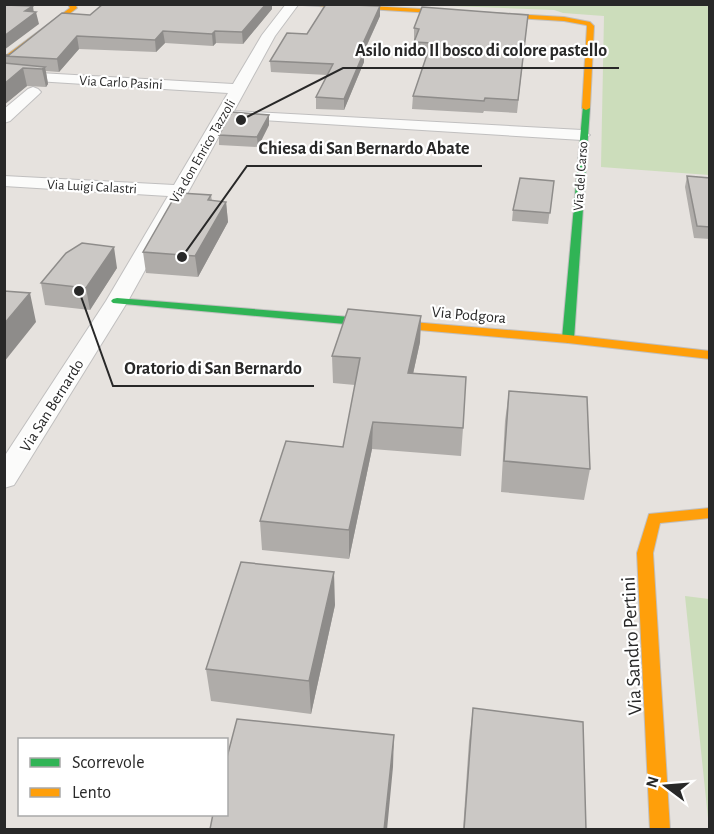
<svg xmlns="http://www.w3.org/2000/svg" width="714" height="834" viewBox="0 0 714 834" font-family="'Alegreya Sans',sans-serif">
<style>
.green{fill:#cdb}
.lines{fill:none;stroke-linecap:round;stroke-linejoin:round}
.street-casing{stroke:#c0bfbf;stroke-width:2}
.fast-casing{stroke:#c0bfbf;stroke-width:2}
.slow-casing{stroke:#c0bfbf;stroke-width:2}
.street{fill:#fbfbfa;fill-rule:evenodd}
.fast{fill:#30b455;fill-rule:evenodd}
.slow{fill:#ff9f0a;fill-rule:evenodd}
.wall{fill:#afaca9}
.shaded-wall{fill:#8e8c8a}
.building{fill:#cbc8c5;stroke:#8e8c8a;stroke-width:1.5}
.labels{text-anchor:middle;stroke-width:4.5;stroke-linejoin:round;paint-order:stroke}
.far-street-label{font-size:14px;fill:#282828;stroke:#fff}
.street-label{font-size:16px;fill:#282828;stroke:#fff}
.near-street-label{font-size:20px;fill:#282828;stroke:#fff}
.leader{fill:none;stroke:#282828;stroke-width:2}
.callout-dot{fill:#282828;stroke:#fff;stroke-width:2}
.callout-label{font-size:18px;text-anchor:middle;font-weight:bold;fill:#282828;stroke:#fff;stroke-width:4.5;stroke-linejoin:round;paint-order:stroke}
</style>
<rect width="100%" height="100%" fill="#e6e2de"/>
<!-- green -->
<path class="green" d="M425 5H709V175L601 167 604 16 563 13 554 10Z
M685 596 709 599V828Z"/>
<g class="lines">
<!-- street casing -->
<g class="street-casing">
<path id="street" d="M286 4 298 5 275 36 234 111 582 130 590 135 582 140 229 118 128 301 14 485 4 488V457L106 301 168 196 4 186V176L174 185 228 93 4 79V71L233 84 262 35Z
M33 87 38 89 41 92 38 95 10 121 4 123V109L28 89Z"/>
</g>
<!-- fast casing -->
<g class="fast-casing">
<path id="fast" d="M583 106 590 108 574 339 568 343 562 339Z
M117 298 400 321 406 325 400 329 113 303 111 301 113 299Z"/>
</g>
<!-- slow casing -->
<g class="slow-casing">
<path id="slow" d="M68 4H75L77 8 4 63V57L70 8Z
M286 4H335L564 17 590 22 594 26 590 108 586 110 582 108 587 26 586 25 564 21Z
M400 321 568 335 710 351V359L568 343 396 328 394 325Z
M710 508V518L660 523 653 553 670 830H650L637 553 649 514Z"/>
</g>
<!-- street -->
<use href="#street" class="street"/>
<!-- fast -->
<use href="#fast" class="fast"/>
<!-- slow -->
<use href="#slow" class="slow"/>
</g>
<!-- wall -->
<path class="wall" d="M103 4H272V9L243 44 216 43 213 46 165 43 156 52 79 49 59 72 46 71 48 84 46 87 27 86 4 105V55H9L90 15Z
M380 6V16L364 52V62L344 110 316 109V97L327 75 271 72 270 61 307 34Z
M528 15 517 113 484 111 483 113 412 109 413 96 427 54H414L415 40H414V28Z
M269 125 258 147 219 145V135Z
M687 176 710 178V239L694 238 685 187Z
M554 181 548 224 512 221 513 210Z
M211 195 212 201 226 202 228 222 198 277 146 273 143 252Z
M117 268 90 310 45 305 41 283Z
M421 316 420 342 413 374 463 428 461 456 372 449 349 559 262 550 260 521 343 447 355 385 333 383 332 356Z
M509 391 590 469 584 500 501 492 505 421Z
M335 605 311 714 211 701 206 669Z
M473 708 586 830H463L469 741Z"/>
<!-- shaded-wall -->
<path class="shaded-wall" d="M266 4H272V9L243 44 242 32Z
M33 6 34 14 36 12 39 24 4 50V36L25 11Z
M380 6V16L359 62V52Z
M163 31 165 43 156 52 155 40Z
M215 31 216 43 213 46 212 34Z
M77 36 79 49 59 72 57 59Z
M364 52V62L344 110V99Z
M45 67 48 84 46 87 42 69Z
M23 68 27 86 4 105V84Z
M269 115V125L258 147 257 137Z
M226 202 228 222 198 277 195 256Z
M114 247 117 268 90 310 86 288Z
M30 293 36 322 4 362V324Z
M421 316 420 342 407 401 408 373Z
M373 422 372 449 349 559V530Z
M334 572 335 605 311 714 309 681Z
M394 735 393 767 387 830H384Z"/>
<!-- building -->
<path class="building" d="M103 4H266L242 32 215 31 212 34 163 31 155 40 77 36 57 59 4 56V55H9L62 13 90 15Z
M326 4 380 6 359 52H364L344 99 316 97 333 64 270 61 287 33 307 34Z
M4 5 33 6 25 11 36 12 4 36Z
M422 7 528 15 518 100 485 98 484 101 413 96 431 43 414 42 419 29 414 28Z
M4 63 45 67 42 69 23 68 4 84Z
M232 112 269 115 257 137 219 135Z
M687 176 710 178V227L697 226Z
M520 178 554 181 550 213 513 210Z
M180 193 211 195 208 200 226 202 195 256 143 252 174 198 176 199Z
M82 243 114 247 86 288 41 283 66 253Z
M4 291 30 293 4 324Z
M348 309 421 316 408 373 466 377 463 428 373 422 349 530 260 521 286 441 343 447 360 358 332 356Z
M509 391 587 397 590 469 504 461Z
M241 562 334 572 309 681 206 669Z
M473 708 583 722 586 830H464Z
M237 719 394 735 384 830H219L210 829 213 814H226V761Z"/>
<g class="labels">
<!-- far-street labels -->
<g class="far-street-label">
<text transform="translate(121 82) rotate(3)" y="5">Via Carlo Pasini</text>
<text transform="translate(202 151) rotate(-60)" y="5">Via don Enrico Tazzoli</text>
<text transform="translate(580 176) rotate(-86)" y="5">Via del Carso</text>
<text transform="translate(92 186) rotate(3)" y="5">Via Luigi Calastri</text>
</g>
<!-- street labels -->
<g class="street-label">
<text transform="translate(469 314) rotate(5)" y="6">Via Podgora</text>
<text transform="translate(51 405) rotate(-58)" y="6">Via San Bernardo</text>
</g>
<!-- near-street labels -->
<g class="near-street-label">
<text transform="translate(631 646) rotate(-93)" y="7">Via Sandro Pertini</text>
</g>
</g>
<!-- callouts -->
<path class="leader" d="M241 120L343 68H619M182 257L247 166H482M79 291L113 386H314"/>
<g class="callout-dot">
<circle cx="241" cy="120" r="6"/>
<circle cx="182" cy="257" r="6"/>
<circle cx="79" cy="291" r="6"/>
</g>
<g class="callout-label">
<text x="481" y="56">Asilo nido Il bosco di colore pastello</text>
<text x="364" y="154">Chiesa di San Bernardo Abate</text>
<text x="213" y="374">Oratorio di San Bernardo</text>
</g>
<!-- border -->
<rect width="714" height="834" fill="none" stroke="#282828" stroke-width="12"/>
<!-- legend -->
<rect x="18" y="738" width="210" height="78" fill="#ffffff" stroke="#a9a9a9" stroke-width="1.5"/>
<rect x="30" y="758" width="30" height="9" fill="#30b455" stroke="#a9a9a9" stroke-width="1.5"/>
<text x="72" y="768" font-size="18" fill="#282828">Scorrevole</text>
<rect x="30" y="788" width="30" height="9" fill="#ff9f0a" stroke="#a9a9a9" stroke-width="1.5"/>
<text x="72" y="798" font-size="18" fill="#282828">Lento</text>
<!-- north arrow -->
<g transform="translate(666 786) rotate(286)" stroke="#ffffff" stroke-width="4.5" paint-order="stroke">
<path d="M0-4.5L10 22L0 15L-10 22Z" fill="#282828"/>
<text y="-9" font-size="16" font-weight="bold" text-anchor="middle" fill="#282828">N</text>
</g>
</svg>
